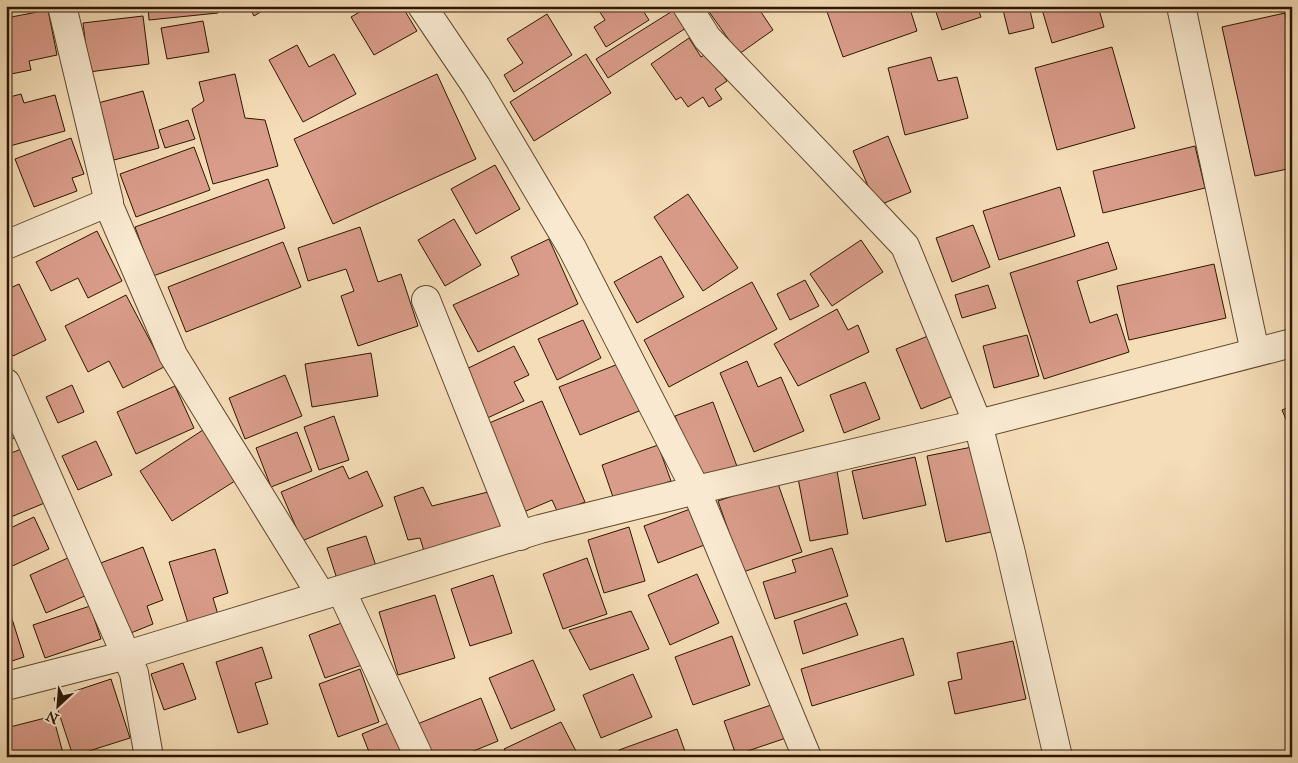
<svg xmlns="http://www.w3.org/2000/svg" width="1298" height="763" viewBox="0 0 1298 763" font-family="'IM FELL Great Primer',serif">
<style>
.building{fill:#d99c8a;stroke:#2d1600}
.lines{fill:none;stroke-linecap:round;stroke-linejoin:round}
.minor-casing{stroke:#5f482e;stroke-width:30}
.tertiary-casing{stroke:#5f482e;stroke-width:30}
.minor{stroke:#f8e9d0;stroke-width:28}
.tertiary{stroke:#f8e9d0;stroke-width:28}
</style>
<rect width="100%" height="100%" fill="#f5ddb7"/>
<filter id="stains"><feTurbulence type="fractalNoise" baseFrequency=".004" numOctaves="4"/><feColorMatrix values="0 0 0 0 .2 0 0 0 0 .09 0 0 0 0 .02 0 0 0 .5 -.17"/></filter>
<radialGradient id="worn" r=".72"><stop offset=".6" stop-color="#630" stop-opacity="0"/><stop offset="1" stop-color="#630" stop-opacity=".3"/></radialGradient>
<!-- building -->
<path class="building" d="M148 6H217L218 13 149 20Z
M249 6H270L254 16Z
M370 6H402L417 31 374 55 351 17Z
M596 6H640L649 20 606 47 594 27 605 20Z
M705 6H757L773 30 739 54Z
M825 6H909L917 31 843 57Z
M934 6H977L981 17 942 30Z
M1002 6H1029L1034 28 1009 34Z
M1041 6H1098L1104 27 1052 43Z
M48 10 57 55 29 61 31 70 6 75V18Z
M674 10 686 28 608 78 596 59Z
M1285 13 1292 43V168L1255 176 1222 27Z
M547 14 572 55 514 92 504 75 523 63 507 39Z
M143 16 149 64 89 72 83 23Z
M203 21 209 52 167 59 161 28Z
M689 38 701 57 707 53 727 81 715 89 722 99 709 107 703 97 688 107 681 97 676 100 651 64Z
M297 45 309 67 334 54 356 94 303 122 269 60Z
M1112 47 1135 128 1057 150 1035 68Z
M586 54 611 93 534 141 510 102Z
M931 57 938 81 957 77 968 118 905 135 888 68Z
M235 74 245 118 265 120 278 166 213 184 192 109 204 101 199 82Z
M437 74 476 159 333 224 294 139Z
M143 91 159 148 114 160 98 103Z
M21 94 24 103 55 95 65 131 6 147V98Z
M188 120 195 139 165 148 159 130Z
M888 136 911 192 882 204 872 195 853 151Z
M71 138 84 174 72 178 77 191 34 207 15 159Z
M1195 146 1205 188 1103 213 1093 171Z
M194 147 210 190 136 217 120 174Z
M495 165 520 209 476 234 451 189Z
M268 179 285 228 153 276 135 227Z
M1060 187 1075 236 999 260 983 211Z
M688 194 738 268 703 291 654 217Z
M454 219 481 265 445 286 418 240Z
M973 225 990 267 952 282 936 238Z
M360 227 378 282 401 274 418 326 358 346 341 296 354 291 346 269 308 281 298 248Z
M97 231 122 281 88 298 78 278 51 291 36 262Z
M549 239 578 304 478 352 453 305 519 275 511 257Z
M861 240 883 272 832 306 810 274Z
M283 242 301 287 186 332 168 287Z
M1108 242 1117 269 1077 281 1090 323 1117 314 1129 352 1044 379 1010 273Z
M661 256 684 297 637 323 614 282Z
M1214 264 1226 318 1129 340 1117 286Z
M805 280 819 306 790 320 777 294Z
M752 282 777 329 669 387 644 340Z
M19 284 46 340 13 356 6 343V290Z
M988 285 996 308 962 318 955 295Z
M126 295 164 367 123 388 109 361 88 372 65 326Z
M837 309 848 330 858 325 869 352 798 386 774 344Z
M583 320 601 358 557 380 538 339Z
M1027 335 1039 376 994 388 983 346Z
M928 336 953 396 921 409 896 349Z
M514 346 529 375 514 382 524 401 481 421 458 373Z
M371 353 378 396 312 407 305 364Z
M747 361 758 387 781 377 804 431 754 452 720 373Z
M621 363 644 409 580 435 559 387Z
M285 375 302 416 245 439 229 398Z
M865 382 880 419 844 433 830 395Z
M72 385 84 412 58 423 46 397Z
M175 386 194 428 136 454 117 412Z
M542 401 585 502 558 513 552 500 519 514 482 426Z
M713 402 738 469 701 483 675 416Z
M1292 406V433L1282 410Z
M6 416 16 437 6 442Z
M334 416 349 460 319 470 304 427Z
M206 428 238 479 172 521 140 471Z
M297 432 312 471 271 487 256 448Z
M96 441 112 475 78 490 62 456Z
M658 445 671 481 614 500 602 465Z
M972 447 991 532 946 542 927 456Z
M24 448 47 502 6 519V455Z
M915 457 926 505 863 519 852 471Z
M343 466 349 479 367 471 383 506 302 541 281 492Z
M837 471 848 534 810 541 798 478Z
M777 481 802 552 743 572 718 501Z
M423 487 432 506 492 491 503 527 424 551 420 538 408 540 394 497Z
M693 508 707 544 658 563 644 526Z
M34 517 49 549 6 569V530Z
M629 527 645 581 604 593 588 540Z
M366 536 376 566 337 579 327 548Z
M143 547 163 600 147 606 153 624 126 635 98 564Z
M832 548 848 596 775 619 763 582 796 572 792 560Z
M215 549 228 593 213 598 219 618 189 626 169 562Z
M70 557 87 595 46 613 30 575Z
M587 558 607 614 563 629 543 574Z
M697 574 719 623 670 645 648 595Z
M493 575 512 633 470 646 451 589Z
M435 595 455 658 398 675 379 612Z
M7 603 24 657 6 663V604Z
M846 603 858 635 803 654 794 621Z
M90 606 101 639 45 658 33 625Z
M631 611 649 649 590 670 569 630Z
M347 621 362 665 325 678 309 635Z
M732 636 750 685 693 705 675 657Z
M903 638 914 675 812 706 801 669Z
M1013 641 1026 699 955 714 948 682 962 679 957 653Z
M262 647 272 678 255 683 268 724 238 733 216 662Z
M533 660 555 710 511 729 489 678Z
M183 663 196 699 164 710 151 674Z
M360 669 379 722 338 737 319 684Z
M633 674 652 717 601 738 583 695Z
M111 679 130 738 73 756 54 698Z
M481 698 498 741 459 757H428L415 725Z
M774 704 786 738 736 755 724 721Z
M53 716 64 757H6V728Z
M393 721 408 757H371L362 734Z
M561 722 579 757H508L504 749Z
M677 729 687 757H621L619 750Z"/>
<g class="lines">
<!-- minor casing -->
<g class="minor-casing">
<path id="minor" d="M62 6 109 202V206L173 355 321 595
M687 6 707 38 821 157 905 246 978 424 1010 549 1058 757
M1181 6 1255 352
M6 245 109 202
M426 300 520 536
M6 383 134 673 149 757
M696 490 807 757
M341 590 419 757"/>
</g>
<!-- tertiary casing -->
<g class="tertiary-casing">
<path id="tertiary" d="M422 6 476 86 572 248 696 490
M6 686 127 655 540 529 696 490 978 424 1292 343"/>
</g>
<!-- minor -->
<use href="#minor" class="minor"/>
<!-- tertiary -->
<use href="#tertiary" class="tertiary"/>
</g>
<!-- margin -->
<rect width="1298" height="763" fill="none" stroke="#f5ddb7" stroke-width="25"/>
<rect x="8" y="8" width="1283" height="748" fill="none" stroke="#2d1600" stroke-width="2.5"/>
<rect x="12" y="12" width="1273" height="738" fill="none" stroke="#2d1600"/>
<!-- north arrow -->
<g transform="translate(58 706) rotate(206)" stroke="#f8e9d0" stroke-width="4" paint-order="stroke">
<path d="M0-4L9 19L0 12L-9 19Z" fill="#2d1600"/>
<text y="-8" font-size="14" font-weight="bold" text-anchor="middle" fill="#2d1600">N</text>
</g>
<rect width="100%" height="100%" filter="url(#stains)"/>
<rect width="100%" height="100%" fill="url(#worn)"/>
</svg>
